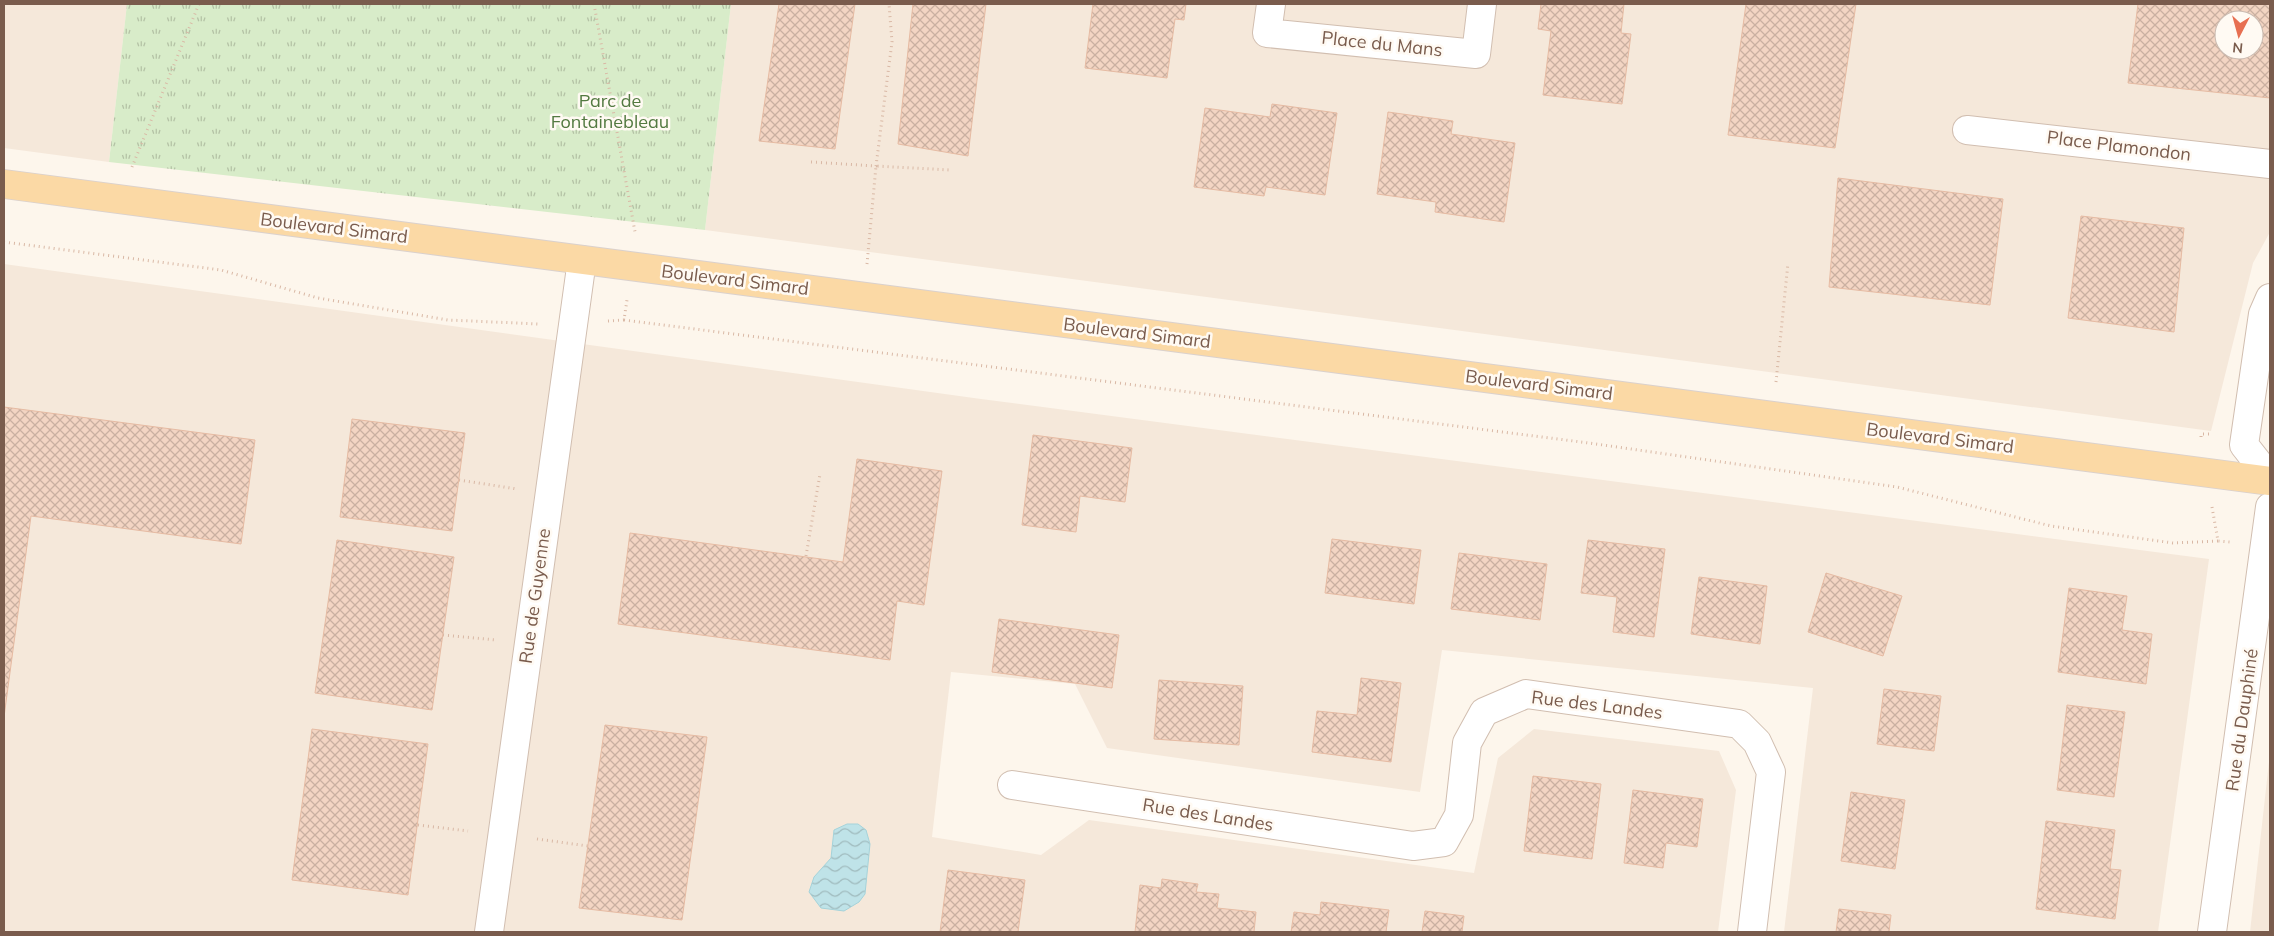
<svg xmlns="http://www.w3.org/2000/svg" width="2274" height="936" viewBox="0 0 2274 936" font-family="Mulish,sans-serif">
<style>
.residential{fill:#f5e8da;fill-rule:evenodd}
.park{fill:url(#park-tufts)}
.water{fill:url(#water-waves);stroke:#a5d3da}
.building{fill:url(#building-cross-hatch);stroke:#e6bba3;fill-rule:evenodd}
.lines{fill:none;stroke-linecap:round;stroke-linejoin:round}
.minor-casing{stroke:#d1beb0;stroke-width:30}
.major-casing{stroke:#dad1cd;stroke-width:30}
.path{stroke:#d9b8a5;stroke-width:3;stroke-dasharray:1 4;stroke-linecap:butt}
.minor{stroke:#fff;stroke-width:28}
.major{stroke:#fbd9a5;stroke-width:28}
.labels{text-anchor:middle;stroke-width:5;stroke-linejoin:round;paint-order:stroke}
.street-label{font-size:18px;fill:#7a5c4d;stroke:#fffaf3}
.park-label{font-size:18px;fill:#537a41;stroke:#fffaf3}
</style>
<defs>
<pattern id="park-tufts" width="24" height="20" patternUnits="userSpaceOnUse" patternTransform="scale(1.25)"><rect width="24" height="20" fill="#d8ecc9"/><path d="M3 7l-1-3M5 7V3M7 7l1-3M15 17l-1-3M17 17v-4M19 17l1-3" fill="none" stroke="#b4c2a5"/></pattern>
<pattern id="water-waves" width="16" height="10" patternUnits="userSpaceOnUse" patternTransform="scale(1.25)"><rect width="16" height="10" fill="#bfe3e8"/><path d="M0 5q4-4 8 0t8 0" fill="none" stroke="#a0bbbe"/></pattern>
<pattern id="building-cross-hatch" width="8" height="8" patternUnits="userSpaceOnUse" patternTransform="scale(1.25)"><rect width="8" height="8" fill="#f3d5c3"/><path d="M0 0l8 8M0 8l8-8" fill="none" stroke="#cab0a1"/></pattern>
</defs>
<rect width="100%" height="100%" fill="#fdf6ec"/>
<!-- residential -->
<path class="residential" d="M4 4H127L109 162 4 148Z
M731 4H2270V232L2253 263 2211 431 705 230ZM2224 20H2254V50H2224Z
M4 264 981 399 2209 559 2158 932H1784L1813 688 1442 650 1420 792 1107 748 1075 684 951 672 932 837 1041 855 1089 820 1474 873 1498 758 1534 729 1719 751 1736 790 1718 932H4Z
M2270 753V932H2250Z"/>
<!-- park -->
<path class="park" d="M127 4H731L705 230 109 162Z"/>
<!-- water -->
<path class="water" d="M847 824H858L866 830 870 844 865 894 859 902 844 911 821 908 809 892 814 877 831 858 834 830Z"/>
<!-- building -->
<path class="building" d="M779 4H855L835 149 759 141Z
M913 4H986L968 156 898 144Z
M1093 4H1186L1184 20 1175 19 1167 78 1085 68Z
M1541 4H1624L1621 33 1631 34 1622 104 1543 95 1551 31 1538 29Z
M1746 4H1856L1835 148 1728 135Z
M2138 4H2270V98L2128 83ZM2224 20H2254V50H2224Z
M1272 104 1337 113 1325 195 1266 187 1264 196 1194 187 1205 108 1270 117Z
M1388 112 1453 121 1451 134 1515 143 1504 222 1435 212 1436 202 1377 194Z
M1838 178 2003 199 1990 305 1829 287Z
M2081 216 2184 228 2174 332 2068 318Z
M4 407 255 440 241 544 31 516 4 717Z
M352 419 465 433 452 531 340 517Z
M1033 435 1132 448 1125 502 1080 496 1076 532 1022 525Z
M857 459 942 471 924 605 897 601 890 660 618 624 630 533 843 562Z
M1332 539 1421 550 1414 604 1325 593Z
M337 540 454 557 432 710 315 693Z
M1588 540 1665 549 1654 637 1613 632 1617 597 1581 593Z
M1459 553 1547 564 1540 620 1451 609Z
M1826 573 1902 596 1883 656 1808 632Z
M1699 577 1767 586 1760 644 1691 634Z
M2069 588 2127 596 2122 630 2152 634 2146 684 2058 672Z
M999 619 1119 635 1112 688 992 672Z
M1361 678 1401 683 1391 762 1312 752 1317 711 1357 715Z
M1159 680 1243 686 1239 745 1154 739Z
M1884 689 1941 696 1934 751 1877 744Z
M2067 705 2125 712 2114 797 2057 790Z
M605 725 707 737 682 920 579 908Z
M312 729 428 744 408 895 292 880Z
M1533 776 1601 784 1592 859 1524 851Z
M1633 790 1703 799 1697 847 1666 843 1663 868 1624 863Z
M1851 792 1905 800 1895 869 1841 861Z
M2046 821 2115 830 2110 869 2121 870 2115 919 2036 909Z
M948 870 1025 880 1018 932H940Z
M1162 879 1198 884 1196 892 1219 894 1217 908 1256 912 1254 932H1135L1140 885 1161 888Z
M1321 902 1389 910 1386 932H1291L1294 912 1320 915Z
M1839 909 1891 915 1889 932H1836Z
M1425 911 1464 916 1462 932H1422Z"/>
<g class="lines">
<!-- minor casing -->
<g class="minor-casing">
<path id="minor" d="M1271 4 1267 33 1476 54 1482 4
M1967 130 2270 164
M2270 298 2263 314 2244 445 2270 478
M1012 785 1413 846 1444 842 1459 815 1467 743 1484 712 1526 694 1739 724 1757 742 1771 772 1752 932
M489 932 582 260
M2212 932 2270 507"/>
</g>
<!-- major casing -->
<g class="major-casing">
<path id="major" d="M4 184 2270 481"/>
</g>
<!-- path -->
<path class="path" d="M594 4 635 232
M811 162 876 166 892 42 889 4
M132 167 199 4
M4 242 221 270 318 298 448 320 539 324
M867 264 876 166 950 170
M624 320 1589 443 1897 487 2051 526 2173 543 2218 541
M608 321 624 320 627 300
M1776 382 1788 263
M2201 437V434H2212
M459 480 517 489
M2212 507 2218 541 2230 542
M806 556 820 474
M443 635 496 640
M418 825 468 831
M537 839 588 846"/>
<!-- minor -->
<use href="#minor" class="minor"/>
<!-- major -->
<use href="#major" class="major"/>
</g>
<g class="labels">
<!-- street labels -->
<g class="street-label">
<text transform="translate(1382 44) rotate(6)" y="6">Place du Mans</text>
<text transform="translate(2119 146) rotate(7)" y="6">Place Plamondon</text>
<text transform="translate(334 228) rotate(7)" y="6">Boulevard Simard</text>
<text transform="translate(735 280) rotate(7)" y="6">Boulevard Simard</text>
<text transform="translate(1137 333) rotate(7)" y="6">Boulevard Simard</text>
<text transform="translate(1539 385) rotate(7)" y="6">Boulevard Simard</text>
<text transform="translate(1940 438) rotate(7)" y="6">Boulevard Simard</text>
<text transform="translate(535 596) rotate(-82)" y="6">Rue de Guyenne</text>
<text transform="translate(1597 705) rotate(7)" y="6">Rue des Landes</text>
<text transform="translate(2242 720) rotate(-82)" y="6">Rue du Dauphiné</text>
<text transform="translate(1208 815) rotate(9)" y="6">Rue des Landes</text>
</g>
<!-- park labels -->
<g class="park-label">
<text x="610" y="107">Parc de<tspan x="610" dy="21">Fontainebleau</tspan></text>
</g>
</g>
<!-- border -->
<rect width="2274" height="936" fill="none" stroke="#7a5c4d" stroke-width="10"/>
<!-- north arrow -->
<g transform="translate(2239 35) rotate(186)"><circle r="24" fill="#fffaf3" stroke="#cabbb1"/>
<path d="M0-4L9 19L0 12L-9 19Z" fill="#e76f51"/>
<text y="-8" font-size="14" font-weight="bold" text-anchor="middle" fill="#7a5c4d">N</text>
</g>
</svg>
